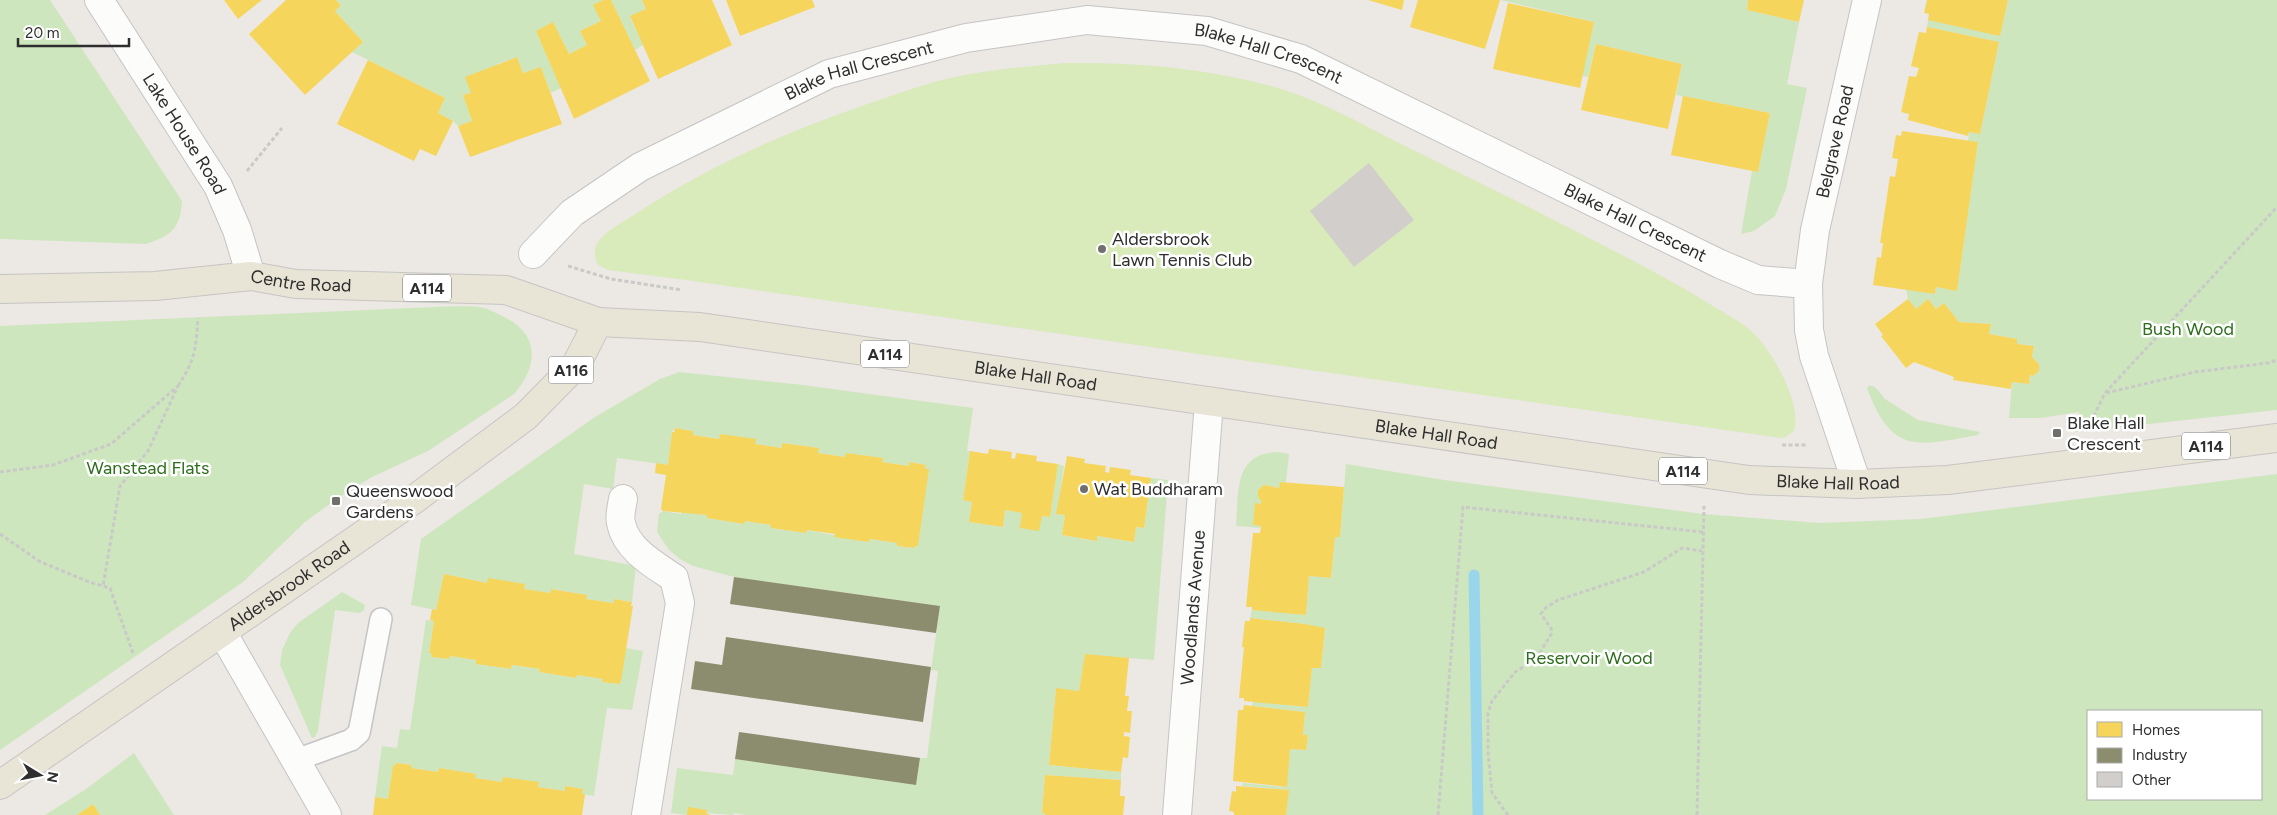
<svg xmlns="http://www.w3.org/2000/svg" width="2277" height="815" viewBox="0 0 2277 815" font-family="Figtree,sans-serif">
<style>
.green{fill:#cee6be;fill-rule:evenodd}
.pitch{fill:#d9eabb}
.homes{fill:#f6d55c}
.industry{fill:#8c8c6e}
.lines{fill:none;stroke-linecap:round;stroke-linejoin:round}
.stream{stroke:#99d6ec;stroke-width:11}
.building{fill:#d1cecb}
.lane-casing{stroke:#c5c4c5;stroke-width:24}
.street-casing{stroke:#c5c4c5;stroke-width:30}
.secondary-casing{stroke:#c5c4c5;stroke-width:30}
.primary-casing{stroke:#c6c5c4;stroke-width:30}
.path{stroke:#c9c9c8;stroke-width:3;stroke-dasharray:4 2.5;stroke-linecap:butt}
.lane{stroke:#fcfcfb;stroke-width:21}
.street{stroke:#fcfcfb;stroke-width:28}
.secondary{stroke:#fcfcfb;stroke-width:28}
.primary{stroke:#e8e4d6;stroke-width:28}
.poi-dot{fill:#706f6e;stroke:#fff;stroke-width:2}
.labels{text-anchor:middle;stroke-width:5;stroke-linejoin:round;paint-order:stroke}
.shield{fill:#fff;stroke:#6d6d6d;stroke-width:1}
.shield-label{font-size:16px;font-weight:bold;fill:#2e2e2e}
.street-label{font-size:18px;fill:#2e2e2e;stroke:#fff}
.poi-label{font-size:18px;fill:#2e2e2e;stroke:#fff;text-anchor:start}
.park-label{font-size:18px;fill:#2c6e1b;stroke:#fff}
</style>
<rect width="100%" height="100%" fill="#ece8e4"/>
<!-- green -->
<path class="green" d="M0 0H50L182 201C180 229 172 235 146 244L0 239Z
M336 0H603L601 21 580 31 587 45 569 54 553 23 536 31 561 88 551 93 541 67 523 73 517 57 497 64 498 66 471 93 463 95 472 121 458 126 453 121 438 113 445 98 352 52 363 42 335 11 341 5Z
M611 0H642L646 9 630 17 643 45 635 50Z
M1500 0H1748L1747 10 1799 22 1787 84 1807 88 1786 189 1775 216 1754 231 1741 234 1752 171 1758 172 1770 113 1676 95 1682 64 1596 44 1588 77 1582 76 1594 22Z
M2008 0H2277V410L2075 432 2079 412 2041 418H2009L2012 382 2029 384 2030 375 2033 376 2039 371V364L2032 357 2034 346 2017 344V339L1989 334 1991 324 1959 322 1944 303 1936 309 1928 299 1916 309 1908 299 1906 289 1935 294 1936 287 1957 290 1978 142 1968 141 1969 132 1980 134 1999 42 1927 27 1928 20 2000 35Z
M434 307C450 307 469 305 484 308 490 309 497 314 502 316 540 333 539 366 514 394L428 451 370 478 338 498 305 522 243 582 0 750V326Z
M679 372 803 385 973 408 967 451H970L963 500 972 502 969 522 1003 527 1005 510 1050 517 1058 464 1064 466 1057 514 1065 515 1062 535 1096 541 1097 536 1133 542 1136 527 1144 528 1151 478 1168 480 1154 660 1129 658 1081 679 1079 691 1056 689 1049 765 1121 772V780L1045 775 1042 812 1045 813V815H746L734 813 733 815 706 813 707 810 687 815 671 813 677 768 733 775 735 759 916 785 920 758H927L938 671 931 670 940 606 734 577 693 566 680 559 669 550 657 532 659 514 663 511 681 514 682 512 707 515V518L744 524 745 521 771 525V528L806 533 807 530 869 542 870 539 897 543V546L914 548 915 546H918L928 469H925L926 465 909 462V466L882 462V458L846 453 845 457 818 453 819 448 782 443V448L755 444 720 434 719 439 693 435 692 431 675 428 672 432 668 465 617 458 613 489 584 484 574 554 636 566 632 602 615 599 614 603 586 599V595L552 589 551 593 524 589 525 584 487 583 444 574 436 610 411 605 421 539 595 417 660 379Z
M1870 385 1876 388 1885 399 1918 420 1980 432 1978 435C1916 446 1892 455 1867 388Z
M1278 452 1289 454 1286 482H1280L1279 488 1264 485 1258 490V497L1261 501V504H1255L1253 525 1261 526 1260 528 1236 526C1239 492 1233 453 1278 452Z
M1346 464 1444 480 1703 514 1820 523 1921 519 2277 474V815H1286L1288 790 1242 786 1243 783 1286 787 1290 749 1306 750 1308 735H1303L1305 712 1252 706 1253 701 1308 707 1312 668H1321L1325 629 1305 624 1250 618 1252 610 1306 614 1309 576 1331 578 1335 537H1340ZM2088 711H2261V799H2088Z
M342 592 365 605 364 610 360 613 335 610 318 730 315 737 312 738 280 665 282 650 290 633 298 623Z
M426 620 434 621 429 652 432 653V657L449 659 450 656 476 660V664L511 669 512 665 540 669 539 672 576 678 577 675 603 679V682L619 684 626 648 643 651 632 710 607 708 594 796 582 794 583 789 565 786V791L538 787 539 783 503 777 502 782 475 778V774L439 768 438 772 411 768V765L396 763 395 766H393L388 799 375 797 382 746 397 748 400 729 410 730Z
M134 753 174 815H100L93 804 77 815H45L86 789Z"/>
<!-- pitch -->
<path class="pitch" d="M1065 63C1136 62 1207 68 1275 87 1316 99 1355 120 1393 140 1446 166 1499 192 1552 219 1604 246 1658 272 1708 303 1721 311 1736 319 1748 328 1770 346 1803 403 1794 431L1784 438 1774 437 686 280 608 270 597 264C595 257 593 249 598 242 606 230 625 221 637 213 707 167 783 133 862 106 888 97 915 87 942 80 982 70 1024 67 1065 63Z"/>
<!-- homes -->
<path class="homes" d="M224 0H262L238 19Z
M286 0H336L341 5 335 11 363 42 305 95 249 34Z
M603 0H611L650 81 574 119 536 31 553 22 569 54 587 45 580 31 601 21 593 5Z
M642 0H712L732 45 658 79 630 16 646 9Z
M726 0H812L815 7 740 36Z
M1368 0H1404L1402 10Z
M1418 0H1500L1485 49 1410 27Z
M1748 0H1804L1799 22 1747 10Z
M1927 0H2008L2000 36 1928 20 1929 14 1924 13Z
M1508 3 1594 22 1580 88 1493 69Z
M1927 27 1999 42 1980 134 1969 132 1968 136 1908 120 1909 114 1901 112 1909 76 1916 77 1919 68 1911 66 1919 32 1926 33Z
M1596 44 1682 64 1668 129 1581 110Z
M517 57 523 73 541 67 562 124 470 157 458 126 472 121 463 95 471 93 465 77Z
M368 60 445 98 438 113 453 121 436 156 420 149 414 161 337 124Z
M1683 96 1770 113 1758 172 1671 155Z
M1902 131 1978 142 1957 291 1936 287 1935 294 1873 285 1877 257 1881 258 1883 243H1880L1890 176 1895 177 1898 159 1892 158 1896 135 1901 136Z
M1908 299 1916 309 1928 299 1936 309 1944 303 1959 322 1991 324 1989 334 2017 339V344L2034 346 2032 357 2039 364V371L2033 376 2030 375 2029 384 2012 382 2011 389 1953 380 1954 377 1914 362 1906 368 1881 336 1883 335 1875 324Z
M675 428 693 431V435L719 439 720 434 756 439 755 444 782 448V443L819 448 818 453 845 457 846 453 883 458 882 462 909 466V462L926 465 925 469H929L918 546H915L914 548 897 546V543L870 539 869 542 834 537 835 534 807 530 806 533 771 528V525L745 521 744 524 707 518V515L663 511 661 509 666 475 655 473 656 463 668 465 672 432H674Z
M989 449 1012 452 1011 458 1015 459 1016 453 1037 456 1036 461 1058 464 1050 517 1042 516 1039 531 1020 528 1022 513 1005 510 1003 527 969 522 972 502 963 500 970 451 988 454Z
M1067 456 1085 459 1084 463 1106 466 1105 472 1109 473 1110 467 1131 470 1130 475 1151 478 1144 528 1136 527 1134 542 1097 536V541L1062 535 1065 515 1056 514Z
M1280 482 1344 487 1340 537H1335L1331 578 1309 576 1306 615 1252 610V607H1246L1253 533H1260L1261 526 1253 525 1255 503 1261 504V501L1258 497V490L1264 485 1279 488Z
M444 574 487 583 488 578 525 584 524 589 551 593V589L587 595 586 599 614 603V599L632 602 631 606H633L621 681 619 684 602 682 603 679 577 675 576 678 539 672 540 669 512 665 511 669 476 664V660L450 656 449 659 431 657 432 653H429L434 621 430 620 432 609 436 610Z
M1250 618 1305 624 1325 628 1321 668H1312L1308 707 1244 701V698H1239L1244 647H1242L1245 621H1250Z
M1085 654 1129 658 1125 696H1129L1127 711H1132L1130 733 1124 732V736L1130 737 1128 758 1123 757 1121 772 1049 765 1056 688 1079 691Z
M1244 705 1305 712 1303 735H1308L1306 750 1290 749 1287 787 1233 781 1238 710H1243Z
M396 763 412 765 411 768 438 772 439 768 476 774 475 778 502 782 503 777 539 782 538 787 565 791V786L583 789 582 794H585L582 815H373L375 797 388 799 393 765 395 766Z
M1045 775 1121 780 1120 796H1125L1123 815H1045V813H1042Z
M1236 786 1289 790 1286 815H1234V812L1229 811 1232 791 1236 792Z
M93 804 100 815H77Z
M688 807 707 810 706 813 711 815H687Z"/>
<!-- industry -->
<path class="industry" d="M734 577 940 606 936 633 730 604Z
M726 637 931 667 923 722 691 689 695 661 722 665Z
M739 732 920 758 916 785 735 759Z"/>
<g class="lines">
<!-- stream -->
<path class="stream" d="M1474 575 1478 815"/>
</g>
<!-- building -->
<path class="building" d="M1369 163 1414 220 1354 267 1310 211Z"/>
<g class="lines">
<!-- lane casing -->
<g class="lane-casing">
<path id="lane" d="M296 760 351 740 359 733 381 619"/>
</g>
<!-- street casing -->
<g class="street-casing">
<g id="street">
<path id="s1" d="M533 254 572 213 640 167 829 74 966 38 1087 20 1207 31 1301 59 1720 264 1758 280 1808 284 1809 330 1814 356 1857 484"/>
<path id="s2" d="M1808 284 1815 230 1867 0"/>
<path d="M623 499C622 506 619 516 621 523 626 549 653 564 674 578L680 603 646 815"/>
<path d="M222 632 327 815"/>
<path id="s3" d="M1177 815 1209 402"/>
</g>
</g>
<!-- secondary casing -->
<g class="secondary-casing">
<g id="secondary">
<path id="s4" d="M99 0 218 186 237 230 251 276"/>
</g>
</g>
<!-- primary casing -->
<g class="primary-casing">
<g id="primary">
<path id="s5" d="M0 289 155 286 251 276 296 284 506 290 598 322 700 327 1749 480 1857 484 1948 480 2277 438"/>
<path id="s6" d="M0 785 412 501 526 416 576 365 598 322"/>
</g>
</g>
<!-- path -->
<path class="path" d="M247 171 282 128
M568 266 611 279 682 290
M178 386C195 360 196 349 198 318
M2106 393 2195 372 2268 363 2277 360
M2088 428 2105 393 2277 207
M1782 445H1808
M0 472 53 465 111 444 178 386 148 451 120 486 103 586
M0 534 39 561 89 582 110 588 133 653
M1438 815 1463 507 1703 532
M1508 815 1492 793 1488 752V713L1492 701 1515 672 1536 659 1552 633 1551 628 1541 614 1544 609 1558 600 1644 572 1682 548 1702 551
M1697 815 1704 506"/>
<!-- lane -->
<use href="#lane" class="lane"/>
<!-- street -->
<use href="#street" class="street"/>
<!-- secondary -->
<use href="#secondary" class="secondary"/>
<!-- primary -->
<use href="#primary" class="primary"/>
</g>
<!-- markers -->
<g class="poi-dot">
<circle cx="1102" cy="249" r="5"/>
<rect x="2052" y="428" width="10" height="10" rx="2.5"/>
<circle cx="1084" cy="489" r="5"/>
<rect x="331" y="496" width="10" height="10" rx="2.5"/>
</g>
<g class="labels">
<!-- shield labels -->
<g class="shield">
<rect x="403" y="274.5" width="48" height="27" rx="4"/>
<rect x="861" y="340.5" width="48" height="27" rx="4"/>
<rect x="548.5" y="356.5" width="45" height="27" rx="4"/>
<rect x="2182" y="432.5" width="48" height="27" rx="4"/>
<rect x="1659" y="457.5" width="48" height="27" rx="4"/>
</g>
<g class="shield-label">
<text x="427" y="294">A114</text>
<text x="885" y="360">A114</text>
<text x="571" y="376">A116</text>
<text x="2206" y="452">A114</text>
<text x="1683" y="477">A114</text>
</g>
<!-- street labels -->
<g class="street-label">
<text dy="6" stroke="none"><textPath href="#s1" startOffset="799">Blake Hall Crescent</textPath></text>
<text dy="6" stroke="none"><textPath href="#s1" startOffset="379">Blake Hall Crescent</textPath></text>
<text dy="6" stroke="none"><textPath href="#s4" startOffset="159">Lake House Road</textPath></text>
<text dy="6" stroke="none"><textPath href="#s2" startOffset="145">Belgrave Road</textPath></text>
<text dy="6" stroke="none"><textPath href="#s1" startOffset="1204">Blake Hall Crescent</textPath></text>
<text dy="6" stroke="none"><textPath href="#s5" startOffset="302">Centre Road</textPath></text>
<text dy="6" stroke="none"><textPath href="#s5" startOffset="1046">Blake Hall Road</textPath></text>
<text dy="6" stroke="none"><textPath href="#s5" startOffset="1451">Blake Hall Road</textPath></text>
<text dy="6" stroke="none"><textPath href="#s5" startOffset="1856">Blake Hall Road</textPath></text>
<text dy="6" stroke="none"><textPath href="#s6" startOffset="351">Aldersbrook Road</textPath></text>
<text dy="6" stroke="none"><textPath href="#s3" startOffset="208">Woodlands Avenue</textPath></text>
</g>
<!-- poi labels -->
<g class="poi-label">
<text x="1112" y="245">Aldersbrook<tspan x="1112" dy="21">Lawn Tennis Club</tspan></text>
<text x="2067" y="429">Blake Hall<tspan x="2067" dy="21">Crescent</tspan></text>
<text x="1094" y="495">Wat Buddharam</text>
<text x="346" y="497">Queenswood<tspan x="346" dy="21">Gardens</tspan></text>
</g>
<!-- park labels -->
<g class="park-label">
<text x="2188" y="335">Bush Wood</text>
<text x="148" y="474">Wanstead Flats</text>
<text x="1589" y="664">Reservoir Wood</text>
</g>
</g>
<!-- legend -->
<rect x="2087" y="710" width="175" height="90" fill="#ffffff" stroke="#ababab"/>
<rect x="2097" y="722" width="25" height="15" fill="#f6d55c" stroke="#ababab"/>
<text x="2132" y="735" font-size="15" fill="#2e2e2e">Homes</text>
<rect x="2097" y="748" width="25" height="15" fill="#8c8c6e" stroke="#ababab"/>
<text x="2132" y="760" font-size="15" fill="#2e2e2e">Industry</text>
<rect x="2097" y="772" width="25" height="15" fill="#d1cecb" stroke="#ababab"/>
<text x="2132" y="785" font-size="15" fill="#2e2e2e">Other</text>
<!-- north arrow -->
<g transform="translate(40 775) rotate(100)" stroke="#ffffff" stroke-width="4" paint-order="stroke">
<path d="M0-4L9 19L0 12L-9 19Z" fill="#2e2e2e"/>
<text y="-8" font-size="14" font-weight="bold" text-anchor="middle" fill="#2e2e2e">N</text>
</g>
<!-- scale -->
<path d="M18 38v8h111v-8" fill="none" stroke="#2e2e2e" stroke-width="2.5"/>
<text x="25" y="38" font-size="15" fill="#2e2e2e" stroke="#ffffff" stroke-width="4" paint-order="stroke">20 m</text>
</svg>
